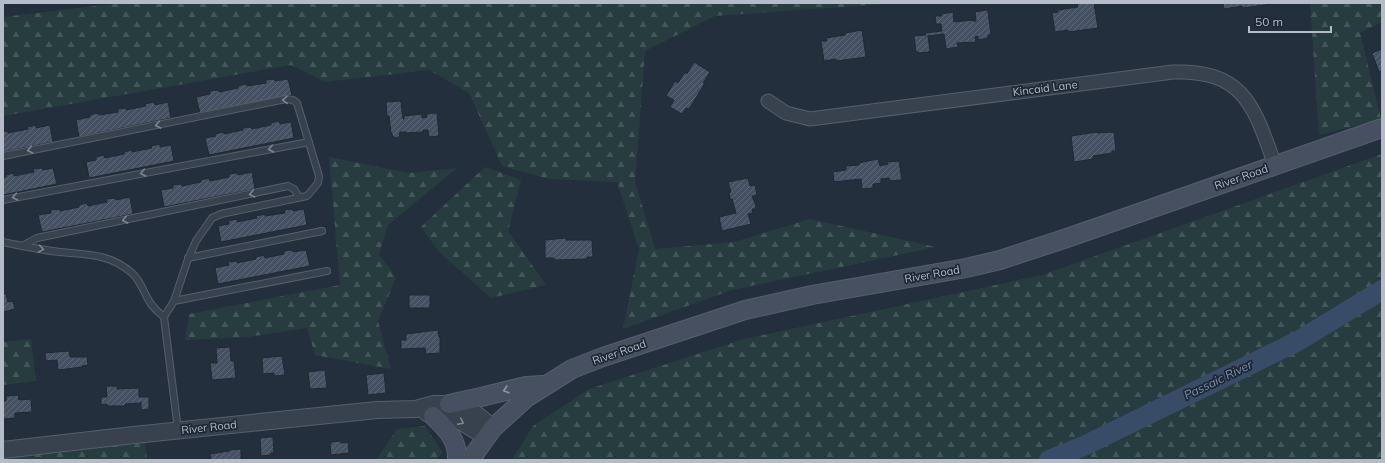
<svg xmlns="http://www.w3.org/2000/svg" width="1385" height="463" viewBox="0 0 1385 463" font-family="Mulish,sans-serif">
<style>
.forest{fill:url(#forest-firs)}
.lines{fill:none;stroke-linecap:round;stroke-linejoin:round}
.river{stroke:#394c67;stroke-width:20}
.building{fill:url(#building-hatch);stroke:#1f2835}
.service-casing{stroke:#565f6c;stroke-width:8}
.minor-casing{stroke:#565f6c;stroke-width:15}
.tertiary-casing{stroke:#565f6c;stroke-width:18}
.secondary-casing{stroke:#565f6c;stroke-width:20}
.service{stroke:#38414e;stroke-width:6}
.minor{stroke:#38414e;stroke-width:13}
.tertiary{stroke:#38414e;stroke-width:16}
.secondary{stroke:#465061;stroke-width:18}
.oneway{stroke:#7c8592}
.oneway2{stroke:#8e96a5}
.labels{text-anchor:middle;stroke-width:3.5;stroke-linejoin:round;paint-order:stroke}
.street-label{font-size:11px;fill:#b4bcc9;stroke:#1d2633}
.water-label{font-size:12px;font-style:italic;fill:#7c92b1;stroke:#1d2633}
</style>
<defs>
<pattern id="forest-firs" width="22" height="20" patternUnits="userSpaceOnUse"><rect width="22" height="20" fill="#263c3f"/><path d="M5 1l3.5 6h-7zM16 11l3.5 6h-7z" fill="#435659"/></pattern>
<pattern id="building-hatch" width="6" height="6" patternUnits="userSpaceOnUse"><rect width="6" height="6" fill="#455162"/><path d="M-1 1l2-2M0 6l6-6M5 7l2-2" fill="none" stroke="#5d6877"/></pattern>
</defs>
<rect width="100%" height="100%" fill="#242f3e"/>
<!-- forest -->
<path class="forest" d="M121 3H898L715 16 645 51 635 182 655 249 734 242 810 219 936 247 732 290 623 329 639 249 617 182 549 179 502 166 469 93 429 70 325 82 291 65 3 116V17Z
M1310 3H1382V22L1360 33 1381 119 1319 135Z
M1382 154V460H512L533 426 589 389 744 339 1042 275Z
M329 157 409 173 457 168 388 225 379 254 396 278 378 321 391 369 315 355 307 328 247 337 185 340 189 314 340 285Z
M485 167 521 180 508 231 546 285 491 298 439 252 421 227Z
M31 339 36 381 3 385V342Z
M425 426 443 453 436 460H376L397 429Z
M145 441 147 460H3V456Z"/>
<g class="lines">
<!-- river -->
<path class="river" d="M1049 460 1086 445 1298 341 1382 290"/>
</g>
<!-- building -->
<path class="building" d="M1077 3H1094L1098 28 1068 32V30L1055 32 1052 13 1058 12V10L1078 7Z
M1223 3H1272V4L1243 8 1242 6 1224 9Z
M986 10 988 11 989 18H988L989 19 991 35H988V38L978 40V36L975 37 976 42 957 43 958 47 946 49 944 34 928 36 930 51 928 52 918 53V52H916L914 36 926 35 925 33 942 31 941 24H936L935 16H942L941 14 953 12 954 22 973 20V21H976L975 12Z
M862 30 866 57 837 61 836 59 824 61 821 41H827L826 38 845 35V33Z
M1382 49V71L1379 72 1372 53Z
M694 62 710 72 703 83H705L689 109 686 108 682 114 670 107 674 100 666 96 675 81 678 83 685 72 687 74Z
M274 79 275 81 288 79 292 95 200 113 196 97 210 94V91L219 90V92L238 88V86L246 84 247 86 266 83V80Z
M400 101 401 102 403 119H404V116L422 114V118L427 117 426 114 437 113 439 136 429 137 428 130H423V132L406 133V132H400L399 137 395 138 392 135V133H391L389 116H387L386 102Z
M154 102 155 105 168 102 171 118 79 137 76 120 90 117V115L98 113 99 115 118 112V109L126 108V110L146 106 145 104Z
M279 121 280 124 291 122 294 138 209 155 205 138 216 136 215 134 224 132V134L243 130V128L251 127 252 129 271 125V123Z
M36 125V128L50 125 53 142 3 152V132L8 131V133L28 129 27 127Z
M1097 132V133L1114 132 1116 151H1112V153L1093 156V159L1074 162 1071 136Z
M160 144V147L171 145 174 161 89 178 86 162 96 160V157L104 155 105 158 124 154V152L132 150V152L152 148 151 146Z
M878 159 880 166 888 164 887 162 899 161 902 180 890 181 889 178 881 179V183L873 184V188L862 189 861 179 834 182 833 172 846 170V166L859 165V163Z
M42 168 43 170 53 168 57 184 3 195V178L6 177V175L14 173V176L34 172 33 169Z
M252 172 255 189 164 207 161 190 173 188V185L181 184 182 186 201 182V180L209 178 210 181 229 177V174L237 173 238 175Z
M748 178 750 186 755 185 757 195 752 196 756 206 755 209H752L753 213 748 214 751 224 722 231 719 217 736 213 732 199H730L729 193 731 192 728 182Z
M130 197 133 214 42 232 38 215 51 213V210L59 209 60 211 79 207V205L87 203 88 206 107 202 106 199 115 198 116 200Z
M293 209V211L304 209 307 225 221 242 218 226 229 224 228 221 237 219V222L257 218 256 216 265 214V216L285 213 284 210Z
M566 238V240H592L593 257H587V259L554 260V258H545V240Z
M292 250 293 252 306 250 310 266 218 284 215 268 229 265 228 262 237 261V263L256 259V257L264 255 265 258 284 254V251Z
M3 294H6L8 302 13 301 15 309 3 312Z
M409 295H430V308H409Z
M438 330 439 337H440V353L426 354 425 348 401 349V340H406V334Z
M230 347 231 361H234L236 378 212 380 210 363H217L216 348Z
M69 351 70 357H87L88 365 82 366V367L58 370 57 360 46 361 45 353Z
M282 356 285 375 274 376V373L263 374 262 358Z
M325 370 327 388 310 389 308 372Z
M384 373 386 393 368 395 366 375Z
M106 386H117V389L139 388V397H149V409L141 410V402L140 403 125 404V406H107V404L101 405V397H107Z
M18 395 19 400 31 399 32 412 15 413V418L3 419V401H6V396Z
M270 437H273L274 453H271V455L261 456 260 438Z
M341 441V443L348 442 349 453 331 455 330 444H331V442Z
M241 449V460H211L210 454 229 451V450Z"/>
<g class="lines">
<!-- service casing -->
<g class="service-casing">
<path id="service" d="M3 156 286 99 293 100 297 103 319 176 318 183 307 196 221 214 212 218 196 241 188 259 174 301 164 317
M3 200 309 142
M3 242C22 246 41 250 60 252 88 255 109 253 132 273 141 281 144 294 151 304 154 308 159 313 164 317L178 430
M22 246 37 238 288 186 294 189 299 197
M188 258 322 231
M174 301 327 271"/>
</g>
<!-- minor casing -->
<g class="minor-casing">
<path id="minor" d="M768 101 786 113 810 119 1173 72C1245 70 1254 107 1275 165"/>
</g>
<!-- tertiary casing -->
<g class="tertiary-casing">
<path id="tertiary" d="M427 413 457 419 478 432 485 438
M3 450 134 435 377 410 416 409 434 404H449L458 406 476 414 493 428"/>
</g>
<!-- secondary casing -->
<g class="secondary-casing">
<path id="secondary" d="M449 404 481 397 526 386 543 385
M433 416C447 429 458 440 457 460
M470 460 493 428 526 398 572 369 603 357 745 310 812 295 966 268 1000 260 1067 238 1382 128"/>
</g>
<!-- service -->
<use href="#service" class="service"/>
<!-- minor -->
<use href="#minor" class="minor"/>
<!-- tertiary -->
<use href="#tertiary" class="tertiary"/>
<!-- secondary -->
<use href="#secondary" class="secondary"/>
</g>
<!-- one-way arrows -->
<defs><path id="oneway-chevron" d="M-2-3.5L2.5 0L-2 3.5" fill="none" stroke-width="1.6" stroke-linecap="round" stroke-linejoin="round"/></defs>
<g class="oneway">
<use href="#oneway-chevron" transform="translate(285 100) rotate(178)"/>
<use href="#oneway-chevron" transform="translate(158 125) rotate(169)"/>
<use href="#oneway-chevron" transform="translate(271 149) rotate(169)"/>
<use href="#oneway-chevron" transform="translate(30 150) rotate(169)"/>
<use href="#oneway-chevron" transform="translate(143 173) rotate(169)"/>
<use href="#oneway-chevron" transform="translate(252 194) rotate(168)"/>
<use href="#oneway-chevron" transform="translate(15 197) rotate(169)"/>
<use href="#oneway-chevron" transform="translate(125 220) rotate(168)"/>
<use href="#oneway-chevron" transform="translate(41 249) rotate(9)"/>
<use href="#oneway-chevron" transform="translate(461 422) rotate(26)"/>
</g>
<use class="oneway2" href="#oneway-chevron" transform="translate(506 390) rotate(164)"/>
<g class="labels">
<!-- street labels -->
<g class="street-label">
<text transform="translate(1045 88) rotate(-7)" y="4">Kincaid Lane</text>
<text transform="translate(1241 177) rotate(-19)" y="4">River Road</text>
<text transform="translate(932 274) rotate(-10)" y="4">River Road</text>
<text transform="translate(619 352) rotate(-19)" y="4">River Road</text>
<text transform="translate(209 427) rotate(-6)" y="4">River Road</text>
</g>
<!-- water labels -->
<g class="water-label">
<text transform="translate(1218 380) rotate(-26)" y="4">Passaic River</text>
</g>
</g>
<!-- border -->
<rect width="1385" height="463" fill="none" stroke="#b4bcc9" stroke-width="8"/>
<!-- scale -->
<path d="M1249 26v6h82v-6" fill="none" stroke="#b4bcc9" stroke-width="2"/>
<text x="1255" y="26" font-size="12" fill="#b4bcc9" stroke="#1d2633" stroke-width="3" paint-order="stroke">50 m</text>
</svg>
